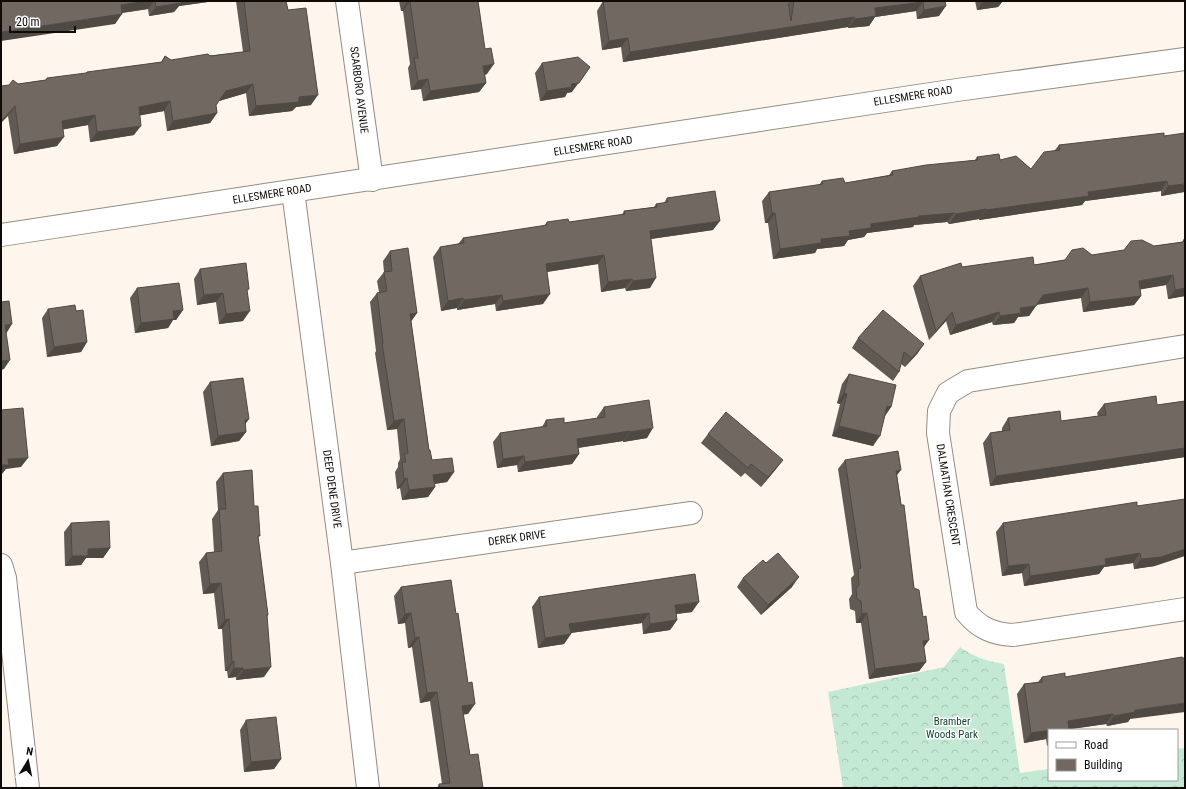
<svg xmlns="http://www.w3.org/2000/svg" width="1186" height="789" viewBox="0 0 1186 789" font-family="'Roboto Condensed',sans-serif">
<defs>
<pattern id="forest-crowns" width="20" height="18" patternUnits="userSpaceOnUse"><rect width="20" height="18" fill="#c3e9d4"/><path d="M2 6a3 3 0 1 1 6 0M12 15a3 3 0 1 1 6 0" fill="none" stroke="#a6c6b4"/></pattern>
</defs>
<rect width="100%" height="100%" fill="#fef6ec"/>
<!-- forest -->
<path fill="url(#forest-crowns)" d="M960,647c14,10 27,14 44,17l16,109 29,-4v11h128v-31l8,-1v40h-342l-15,-96 116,-25z"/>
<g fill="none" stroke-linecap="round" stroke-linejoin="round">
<!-- minor casing -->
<g stroke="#948c84" stroke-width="24">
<g id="minor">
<polyline points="347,1 372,180"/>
<polyline points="293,191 342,563 368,788"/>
<path d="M1185,346l-217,35 -20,12 -9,18 -1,22 28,179c13,16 27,22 47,23l172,-26"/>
<polyline points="342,563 691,513"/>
<polyline points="1,565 5,578 28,788"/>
</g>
</g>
<!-- major casing -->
<g stroke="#948c84" stroke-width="24">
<polyline id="major" points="1,235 957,90 1185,59"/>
</g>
<!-- minor -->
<use href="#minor" stroke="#fff" stroke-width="22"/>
<!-- major -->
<use href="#major" stroke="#fff" stroke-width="22"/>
</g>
<!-- wall -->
<g fill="#615953">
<polygon points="1,1 215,1 179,6 174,12 149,16 148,9 122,13 115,24"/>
<polygon points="236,1 286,1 288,10 311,105 296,107 292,111 249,116 246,93 219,101 216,105 217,113 210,123 167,131 164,111 140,115 134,135 90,142 88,125 63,129 57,146 14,154 8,116 18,84 161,62 165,56 171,60 243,52"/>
<polygon points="399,1 478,1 487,74 485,75 486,83 479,92 423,101 421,89 411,90 408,68 410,64 403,11 401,11"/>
<polygon points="603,1 789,5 789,1 945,1 939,16 917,19 916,11 875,17 869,26 848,28 848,27 623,62 621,47 602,50 597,11"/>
<polygon points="975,1 1003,1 998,7 977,10"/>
<polygon points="542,63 572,92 567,93 565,97 540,101 535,73"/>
<polygon points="1164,136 1184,192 1161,196 1161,191 1085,201 1082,205 979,220 979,219 949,224 947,222 914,225 913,227 867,233 864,237 848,240 844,246 817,249 815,253 773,259 768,223 765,223 762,201 769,192 819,185 822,181 845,183 889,175 892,171 975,160 977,157 1000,160 1031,169 1055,150 1059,145"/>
<polygon points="667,198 713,230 651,239 650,288 626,291 625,288 601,292 598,264 547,272 543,304 496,311 495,304 457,310 457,308 441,311 433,257 440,247 458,244 463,238 544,226 547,222 569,222 622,215 624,211 654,207 656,204 664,203"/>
<polygon points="1185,237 1185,296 1168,299 1166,285 1140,289 1141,296 1134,305 1083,312 1081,298 1037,304 1029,316 1018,317 1014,323 993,325 992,322 950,335 946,321 929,340 913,286 920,276 962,267 1034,265 1092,255 1182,242"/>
<polygon points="390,251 417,313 411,321 429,450 432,460 454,472 447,482 434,484 435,487 428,497 402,500 400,488 397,489 395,472 398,467 398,463 400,459 397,429 387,430 375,353 376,351 370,302 377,293 379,292 377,281 384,272 383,261"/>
<polygon points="200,269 247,292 243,321 219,324 216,302 197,305 194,279"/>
<polygon points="137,288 183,310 176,320 173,320 168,328 135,333 130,298"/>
<polygon points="48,309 76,311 87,342 81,352 47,357 42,318"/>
<polygon points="858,338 924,344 917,354 905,367 901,364 899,372 893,381 852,348"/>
<polygon points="849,374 891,407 885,416 873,446 832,436 840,404 837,403 842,384"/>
<polygon points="210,382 245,424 246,432 239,441 211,446 203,392"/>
<polygon points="1185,401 1185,457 990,486 983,443 990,433 1002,431 1002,428 1008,418 1061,421 1098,416 1097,413 1104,404 1157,405"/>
<polygon points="604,407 647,438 623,442 623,441 578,448 579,454 572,464 518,472 517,465 497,468 493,442 500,433 542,427 546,420 564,423 597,418 597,417"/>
<polygon points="708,434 783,460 776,469 761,487 745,473 741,477 701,443"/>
<polygon points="845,460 897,475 914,588 926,662 919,671 869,679 861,623 856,623 855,611 850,609 849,599 852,594 851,578 854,575 838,469"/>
<polygon points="223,473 254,506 268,615 267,617 264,677 236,680 236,677 228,678 227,671 225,671 222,629 218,629 214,593 203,594 199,562 206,553 214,552 212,519 218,510 216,482"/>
<polygon points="1137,506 1155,566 1134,569 1133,563 1104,567 1099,574 1024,586 1022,573 1002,576 996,532 1003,523"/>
<polygon points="71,523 110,548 103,558 86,558 81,565 65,566 64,532"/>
<polygon points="743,578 792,587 761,615 737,587"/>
<polygon points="401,587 468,714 463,714 470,755 483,788 437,788 439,784 442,784 430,701 420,703 412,647 408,648 405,623 398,624 394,596"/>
<polygon points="539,597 692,612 676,614 677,620 670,630 643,634 642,623 571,633 564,644 538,648 532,607"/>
<polygon points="1042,677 1065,677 1130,719 1128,722 1107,726 1106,724 1069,729 1069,730 1049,730 1049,745 1047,746 1046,739 1024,743 1017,694 1024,684 1038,682"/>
<polygon points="246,720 281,759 274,769 244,772 240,730"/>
</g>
<!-- shaded-wall -->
<g fill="#4f4944">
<polygon points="146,1 154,1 148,9 114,14 121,5"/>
<polygon points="177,1 215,1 179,6 174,12 149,16 156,7"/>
<polygon points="410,1 403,11 401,11 407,2"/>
<polygon points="983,1 1003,1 998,7 977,10"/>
<polygon points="923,2 916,11 875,17 869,26 848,28 855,19 875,8"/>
<polygon points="946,6 939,16 917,19 924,10"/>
<polygon points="122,14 115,24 1,41 1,32"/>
<polygon points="854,17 848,27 623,62 630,52"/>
<polygon points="628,38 621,47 602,50 609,41"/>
<polygon points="494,64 487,74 477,76 483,66"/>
<polygon points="590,67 572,92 567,93 565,97 540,101 547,91 571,84"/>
<polygon points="428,79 421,89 411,90 418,81"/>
<polygon points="486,83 479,92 423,101 430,91"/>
<polygon points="253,84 246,93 219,101 209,114 226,91"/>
<polygon points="318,95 311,105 296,107 292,111 249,116 256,106 299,97"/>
<polygon points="170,101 164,111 132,117 139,107"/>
<polygon points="15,106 8,116 1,123 1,121"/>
<polygon points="217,113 210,123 167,131 173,121"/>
<polygon points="95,115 88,125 55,131 62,121"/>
<polygon points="141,126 134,135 90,142 97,132"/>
<polygon points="64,137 57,146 14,154 20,144"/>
<polygon points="1167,181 1161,191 1085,201 1082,205 979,220 986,210 1088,192"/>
<polygon points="1185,184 1185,191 1184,192 1161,196 1168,186"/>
<polygon points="986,209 979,219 949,224 956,214"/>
<polygon points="772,213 775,213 768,223 765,223"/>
<polygon points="954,213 947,222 914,225 913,227 867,233 864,237 848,240 844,246 817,249 815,253 773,259 780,249 849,231 871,224 919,216"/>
<polygon points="720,221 713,230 643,240 650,231"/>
<polygon points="604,255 598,264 539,273 546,264"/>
<polygon points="1173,275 1166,285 1132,291 1139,281"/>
<polygon points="656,278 650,288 626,291 633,281"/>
<polygon points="632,279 625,288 601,292 608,282"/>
<polygon points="1088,288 1081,298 1036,305 1043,295"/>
<polygon points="1185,288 1185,296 1168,299 1175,290"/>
<polygon points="223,293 216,302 197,305 204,295"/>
<polygon points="550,294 543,304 496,311 503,301"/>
<polygon points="502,295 495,304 457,310 464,300"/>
<polygon points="1141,296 1134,305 1083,312 1090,302"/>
<polygon points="463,298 457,308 441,311 448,301"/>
<polygon points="1036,306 1029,316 1018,317 1014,323 993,325 1000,316 1020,308"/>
<polygon points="183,310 176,320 173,320 168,328 135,333 141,323 173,311"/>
<polygon points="250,311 243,321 219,324 226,314"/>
<polygon points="952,312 946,321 929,340 936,331"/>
<polygon points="999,312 992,322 950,335 956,325"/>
<polygon points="417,313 410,323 410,314"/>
<polygon points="12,324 6,334 5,325"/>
<polygon points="87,342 81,352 47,357 54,347"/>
<polygon points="924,344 917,354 905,367 912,358"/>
<polygon points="10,360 4,369 1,370 1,361"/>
<polygon points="844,393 847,394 840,404 837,403"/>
<polygon points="887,406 891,407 884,417"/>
<polygon points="249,419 242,429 245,420"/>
<polygon points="404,419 397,429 387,430 394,421"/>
<polygon points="839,426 880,436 873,446 832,436"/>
<polygon points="653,428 647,438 623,442 630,432"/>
<polygon points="630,431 623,441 570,449 577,439"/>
<polygon points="246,432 239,441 211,446 218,436"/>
<polygon points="1185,448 1185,457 990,486 996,476"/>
<polygon points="579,454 572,464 518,472 525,462"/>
<polygon points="524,456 517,465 497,468 503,459"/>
<polygon points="28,458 21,467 6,469 2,474 1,474 1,465 8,459"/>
<polygon points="783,460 776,469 761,487 768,477"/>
<polygon points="901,470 894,479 896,471"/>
<polygon points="454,472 447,482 427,485 433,475"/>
<polygon points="407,478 400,488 397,489 404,479"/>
<polygon points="435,487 428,497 402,500 409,490"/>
<polygon points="110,548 103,558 86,558 81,565 65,566 72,556 88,549"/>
<polygon points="1185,549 1185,556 1155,566 1134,569 1141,559"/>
<polygon points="1140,553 1133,563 1104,567 1099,574 1024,586 1030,576 1105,559"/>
<polygon points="1029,564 1022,573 1002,576 1008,566"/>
<polygon points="799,577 792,587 761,615 768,605"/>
<polygon points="221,583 214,593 203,594 210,584"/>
<polygon points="699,602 692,612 668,615 675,605"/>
<polygon points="411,613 405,623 398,624 405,614"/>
<polygon points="649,613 642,623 563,634 569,624"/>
<polygon points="867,613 861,623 856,623 862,614"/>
<polygon points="229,619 222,629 218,629 225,620"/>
<polygon points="677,620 670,630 643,634 650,624"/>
<polygon points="571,634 564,644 538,648 545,638"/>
<polygon points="419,637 412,647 408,648 415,638"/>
<polygon points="929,640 922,650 923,641"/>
<polygon points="234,661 227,671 225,671 232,662"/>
<polygon points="926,662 919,671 869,679 875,669"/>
<polygon points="271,667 264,677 236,680 243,670"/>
<polygon points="234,668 243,668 236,677 228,678"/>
<polygon points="437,692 430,701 420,703 427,693"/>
<polygon points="1185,703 1185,712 1130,719 1128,722 1107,726 1114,716 1135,710"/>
<polygon points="475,704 468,714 455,716 462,706"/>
<polygon points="1113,714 1106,724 1065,730 1068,721"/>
<polygon points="1049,730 1049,735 1046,739 1024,743 1031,733"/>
<polygon points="281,759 274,769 244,772 251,762"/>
</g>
<!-- building -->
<g fill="#716861" stroke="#4f4944">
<polygon points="1,1 146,1 121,5 122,14 1,32"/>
<polygon points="155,1 181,1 181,3 156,7"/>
<polygon points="244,1 286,1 288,10 306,8 318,95 299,97 299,102 256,106 253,84 226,91 216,105 217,113 173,121 170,101 139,107 141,126 97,132 95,115 62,121 64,137 20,144 15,106 1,121 1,86 9,85 13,80 18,84 46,80 47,78 86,73 87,72 162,62 165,56 171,60 208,54 210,56 250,51"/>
<polygon points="407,1 478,1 485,49 491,48 494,64 483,66 486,83 430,91 428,79 418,81 414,58 418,58 410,1"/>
<polygon points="603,1 788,1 791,21 794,1 945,1 946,6 924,10 923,2 875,8 876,16 855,19 854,17 630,52 628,38 609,41"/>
<polygon points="578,57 590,67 579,83 571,84 572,87 547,91 542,63"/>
<polygon points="1164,133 1164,136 1185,133 1185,184 1168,186 1167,181 1088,192 1089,196 986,210 986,209 956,214 954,213 919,216 919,217 871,224 871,228 849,231 850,236 821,239 821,243 780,249 775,213 772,213 769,192 823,184 822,181 843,178 845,183 893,175 892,171 926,165 978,160 977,157 999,154 1000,160 1016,156 1031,169 1044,152 1060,150 1059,145"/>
<polygon points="715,191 720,221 650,231 656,278 633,281 632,279 608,282 604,255 546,264 550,294 503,301 502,295 464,300 463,298 448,301 440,247 464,243 463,238 547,225 547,222 568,219 569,222 625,214 624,211 657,207 656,204 668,202 667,198"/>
<polygon points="1185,238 1185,288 1175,290 1173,275 1139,281 1141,296 1090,302 1088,288 1043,295 1036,306 1020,308 1021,313 1000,316 999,312 956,325 952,312 936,331 920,276 961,263 962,267 1033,257 1034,265 1065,260 1072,250 1083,248 1092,255 1124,250 1131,241 1142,240 1154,246 1183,242"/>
<polygon points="408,248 417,313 410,314 429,450 430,450 432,460 452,458 454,472 433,475 435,487 409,490 407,478 404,479 402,462 406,462 404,454 408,453 404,419 394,421 382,343 383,343 377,293 387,291 384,272 392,271 390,251"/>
<polygon points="246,263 249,289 247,290 250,311 226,314 223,293 204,295 200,269"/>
<polygon points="179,283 183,310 173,311 174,319 141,323 137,288"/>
<polygon points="9,301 12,324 5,325 10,360 1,361 1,302"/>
<polygon points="75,305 76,311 83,310 87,342 54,347 48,309"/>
<polygon points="883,310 924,344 912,358 904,352 899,372 858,338"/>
<polygon points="849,374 896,385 891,407 887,406 880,436 839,426 847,394 844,393"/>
<polygon points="243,378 249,419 245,420 246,432 218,436 210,382"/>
<polygon points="1156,396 1157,405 1185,401 1185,448 996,476 990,433 1010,430 1008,418 1060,411 1061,421 1106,415 1104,404"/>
<polygon points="649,400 653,428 630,432 630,431 577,439 579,454 525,462 524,456 503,459 500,433 547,426 546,420 564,418 564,423 605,417 604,407"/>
<polygon points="23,408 28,458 8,459 9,465 1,465 1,410"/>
<polygon points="726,412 783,460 768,477 751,464 748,468 708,434"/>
<polygon points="898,451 901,470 896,471 901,505 904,505 914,588 919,590 923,617 926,616 929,640 923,641 926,662 875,669 867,613 862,614 861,601 857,599 856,589 859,585 858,569 861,568 845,460"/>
<polygon points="252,470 254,506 258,506 260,536 258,536 268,615 267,615 271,667 243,670 243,668 234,668 234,661 232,662 229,619 225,620 221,583 210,584 206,553 222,551 219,509 226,509 223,473"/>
<polygon points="1185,499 1185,549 1161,557 1141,559 1140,553 1105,559 1106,565 1030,576 1029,564 1008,566 1003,523 1137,502 1137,506"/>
<polygon points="109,521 110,548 88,549 88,556 72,556 71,523"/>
<polygon points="778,553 799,577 768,605 743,578 763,560 766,563"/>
<polygon points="695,574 699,602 675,605 677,620 650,624 649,613 569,624 571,634 545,638 539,597"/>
<polygon points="451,580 456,614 458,613 468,683 472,682 475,704 462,706 470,755 478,754 483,788 440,788 439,784 450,783 437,692 427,693 419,637 415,638 411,613 405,614 401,587"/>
<polygon points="1182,657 1185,659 1185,703 1135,710 1135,712 1114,716 1113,714 1068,721 1069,730 1053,730 1031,733 1024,684 1042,682 1042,677 1065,673 1065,677"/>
<polygon points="276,717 281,759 251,762 246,720"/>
</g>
<g text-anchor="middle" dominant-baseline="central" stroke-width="3" stroke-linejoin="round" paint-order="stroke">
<!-- street labels -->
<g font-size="11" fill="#0e0b08" stroke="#fff">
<text transform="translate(359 90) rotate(83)">SCARBORO AVENUE</text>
<text transform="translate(913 96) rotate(-9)">ELLESMERE ROAD</text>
<text transform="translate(593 146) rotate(-9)">ELLESMERE ROAD</text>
<text transform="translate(272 194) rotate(-9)">ELLESMERE ROAD</text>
<text transform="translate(332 489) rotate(82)">DEEP DENE DRIVE</text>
<text transform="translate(948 495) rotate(81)">DALMATIAN CRESCENT</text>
<text transform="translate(517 538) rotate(-8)">DEREK DRIVE</text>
</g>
<!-- park labels -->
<g font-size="11" fill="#134731" stroke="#fff">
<text x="952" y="721">Bramber<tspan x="952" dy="13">Woods Park</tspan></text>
</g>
</g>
<!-- border -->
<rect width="1186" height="789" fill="none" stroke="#0e0b08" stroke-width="4"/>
<!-- legend -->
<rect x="1048" y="729" width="130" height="52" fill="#ffffff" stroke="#9f9d9c"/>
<rect x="1056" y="742" width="20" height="6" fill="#ffffff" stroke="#9f9d9c"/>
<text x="1084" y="749" font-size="12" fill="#0e0b08">Road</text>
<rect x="1056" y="759" width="20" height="12" fill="#716861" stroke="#9f9d9c"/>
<text x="1084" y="769" font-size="12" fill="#0e0b08">Building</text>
<!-- north arrow -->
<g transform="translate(28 761) rotate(10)" stroke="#ffffff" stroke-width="3" paint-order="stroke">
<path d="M0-3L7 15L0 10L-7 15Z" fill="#0e0b08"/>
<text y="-6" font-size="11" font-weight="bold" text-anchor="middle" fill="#0e0b08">N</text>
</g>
<!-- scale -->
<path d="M10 26v6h65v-6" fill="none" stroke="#0e0b08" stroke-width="2"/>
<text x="16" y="26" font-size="12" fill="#0e0b08" stroke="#ffffff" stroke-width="3" paint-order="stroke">20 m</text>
</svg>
